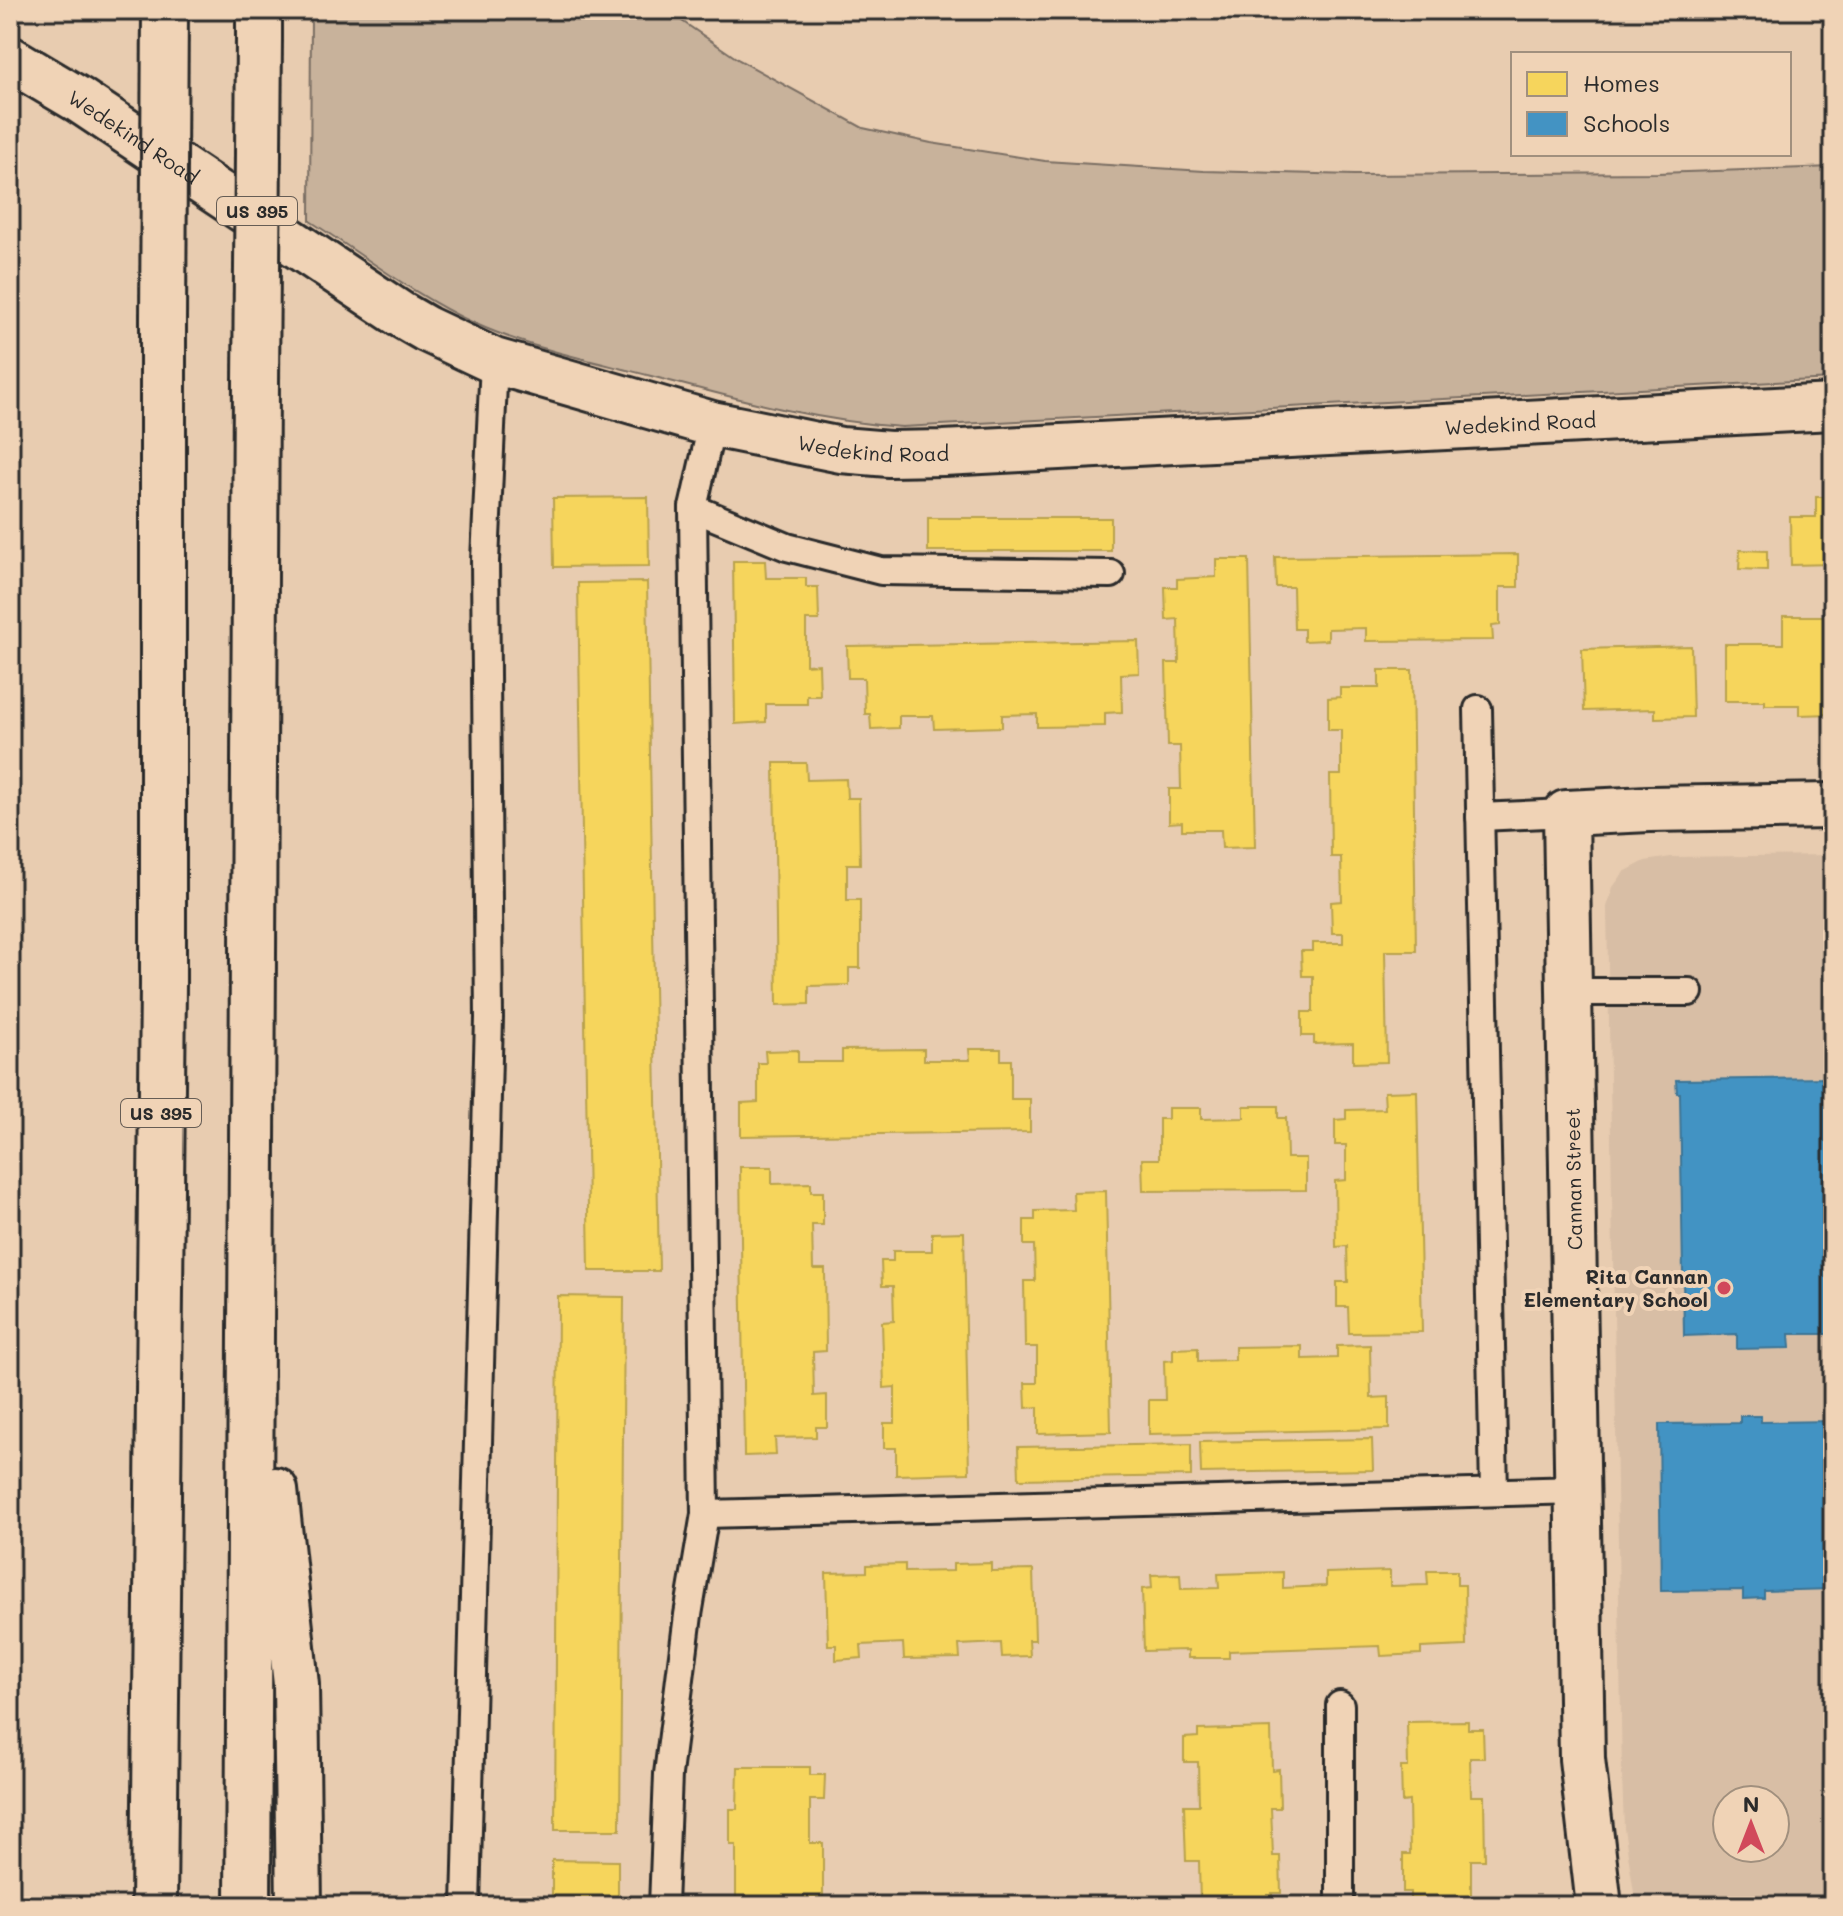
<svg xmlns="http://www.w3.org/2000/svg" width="1843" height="1916" viewBox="0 0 1843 1916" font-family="Mali,sans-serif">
<rect width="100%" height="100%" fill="#e8ccb0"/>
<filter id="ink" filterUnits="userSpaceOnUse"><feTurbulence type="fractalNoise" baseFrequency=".0125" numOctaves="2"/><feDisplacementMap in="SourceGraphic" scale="16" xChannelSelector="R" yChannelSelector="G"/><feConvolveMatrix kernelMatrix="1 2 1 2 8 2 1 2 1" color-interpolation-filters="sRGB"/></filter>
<g filter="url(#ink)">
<!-- built -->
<path fill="#d8bea5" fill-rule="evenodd" d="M1833,855v1051h-197l-12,-78 -2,-53 -15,-868 6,-20 11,-15 21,-11 26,-4zM1727,1800h48v48h-48z"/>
<!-- green -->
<path fill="#c8b29b" stroke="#7a6e63" stroke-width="2" d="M311,10h359l9,9 60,41 124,68 68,15 114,18 159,10 150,4 303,-2 176,-6v212l-931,48c-87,-6 -167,-29 -251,-51 -58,-15 -119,-27 -175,-52 -59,-27 -112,-68 -166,-103z"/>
<!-- homes -->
<g fill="#f6d55c" stroke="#b9a24d" stroke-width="2">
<polygon points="1157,10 1226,10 1226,12 1157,14"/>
<polygon points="648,497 649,566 554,567 553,498"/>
<polygon points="1816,497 1833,497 1833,564 1791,565 1790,517 1816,517"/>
<rect x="928" y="518" width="183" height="33"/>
<polygon points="1740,550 1767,551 1767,570 1739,569"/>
<polygon points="1518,554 1518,587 1500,587 1500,625 1492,626 1493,640 1366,641 1366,628 1328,629 1328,640 1304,641 1304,629 1294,629 1293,587 1276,587 1275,557"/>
<polygon points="1216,559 1249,559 1255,847 1222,848 1221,830 1182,830 1182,822 1169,823 1169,789 1181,789 1180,746 1168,746 1166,663 1179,663 1178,619 1166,620 1165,587 1177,587 1177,579 1216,577"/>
<polygon points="733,561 765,561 766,578 806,578 806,587 818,587 819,620 806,620 806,665 819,664 820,696 807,696 807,704 766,704 766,722 735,724"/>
<polygon points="647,582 659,1271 589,1271 578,583"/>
<polygon points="1783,616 1831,616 1833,714 1799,715 1799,705 1765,705 1765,701 1725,701 1725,644 1783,644"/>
<polygon points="1138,641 1139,673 1121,674 1122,712 1105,713 1105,726 1037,727 1037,714 1002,715 1002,727 934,729 933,716 899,716 899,728 871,729 870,714 865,714 864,678 848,678 847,646"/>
<polygon points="1691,646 1693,717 1655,718 1655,709 1584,711 1582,649"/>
<polygon points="1379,670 1412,670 1416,951 1385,951 1387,1062 1353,1063 1353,1043 1314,1044 1314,1036 1302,1036 1302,1012 1313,1012 1313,976 1302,976 1301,951 1313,951 1313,943 1343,943 1343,933 1332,933 1331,902 1342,901 1341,857 1331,857 1330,775 1341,775 1341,730 1328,730 1328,698 1340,697 1340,688 1379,688"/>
<polygon points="774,763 806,763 807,780 846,779 847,798 859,798 860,864 847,864 847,900 860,900 860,968 849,968 849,985 809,986 809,1004 777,1005"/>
<polygon points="924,1049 924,1060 970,1060 969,1049 1001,1049 1001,1060 1011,1060 1011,1099 1030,1099 1030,1132 741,1136 741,1103 758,1102 758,1063 766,1063 765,1051 798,1050 798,1062 842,1062 842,1050"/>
<polygon points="1417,1091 1422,1332 1349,1333 1348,1307 1337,1307 1337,1282 1348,1282 1347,1246 1336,1247 1335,1181 1346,1180 1346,1145 1335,1145 1335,1120 1346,1119 1346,1110 1385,1109 1384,1092"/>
<polygon points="1244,1106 1278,1106 1278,1118 1286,1118 1287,1158 1306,1158 1306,1190 1143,1191 1142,1159 1159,1159 1159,1119 1168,1119 1168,1108 1201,1108 1201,1119 1244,1118"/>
<polygon points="740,1167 772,1167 772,1184 811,1183 811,1192 823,1192 823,1225 812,1225 813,1269 825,1269 826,1351 813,1352 814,1396 827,1395 827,1427 816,1427 816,1437 775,1438 776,1455 744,1456"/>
<polygon points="1106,1191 1111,1432 1038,1434 1038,1407 1026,1408 1025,1383 1037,1383 1037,1347 1025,1347 1024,1281 1035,1281 1034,1245 1024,1245 1024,1220 1035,1220 1035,1211 1074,1210 1073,1192"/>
<polygon points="964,1232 969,1473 896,1475 896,1448 884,1448 884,1423 895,1423 895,1387 884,1388 882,1322 894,1321 893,1286 882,1286 881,1261 893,1261 893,1251 932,1251 932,1233"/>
<polygon points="558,1296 624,1297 620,1830 555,1830"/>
<polygon points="1370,1345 1371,1398 1389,1397 1389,1429 1149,1434 1149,1400 1165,1400 1164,1361 1173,1360 1173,1349 1198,1348 1198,1361 1235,1360 1235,1347 1302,1346 1302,1359 1337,1358 1337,1346"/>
<polygon points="1372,1439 1373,1470 1201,1473 1200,1442"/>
<polygon points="1191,1444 1191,1476 1019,1479 1018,1447"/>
<polygon points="991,1563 991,1571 1033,1570 1035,1640 1029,1640 1030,1656 1002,1657 1001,1643 959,1645 960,1658 904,1659 903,1643 861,1645 862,1658 836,1660 836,1645 828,1645 826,1573 867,1572 867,1565 905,1564 905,1572 953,1571 953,1564"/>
<polygon points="1390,1571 1390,1586 1428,1585 1427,1571 1457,1571 1457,1585 1465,1585 1466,1646 1421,1648 1421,1654 1381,1656 1380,1646 1229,1651 1229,1658 1188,1658 1188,1650 1144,1651 1142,1589 1152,1588 1151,1575 1180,1574 1181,1589 1219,1588 1218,1574 1283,1572 1283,1588 1326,1586 1326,1573"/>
<polygon points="1468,1721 1468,1729 1483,1729 1484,1758 1470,1758 1471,1796 1484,1796 1485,1860 1471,1860 1471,1899 1486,1898 1486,1906 1410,1906 1410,1892 1403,1892 1403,1854 1410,1854 1409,1801 1402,1802 1401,1767 1408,1767 1407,1722"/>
<polygon points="1271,1728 1272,1770 1279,1769 1280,1808 1271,1808 1273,1856 1280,1856 1281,1893 1272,1893 1272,1906 1188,1906 1200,1904 1199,1861 1186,1861 1184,1805 1199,1805 1198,1762 1184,1762 1184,1738 1198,1737 1198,1730"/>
<polygon points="738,1767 810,1767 810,1775 825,1775 824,1800 810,1800 810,1843 823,1843 823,1898 808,1898 808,1906 736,1906 736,1845 730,1845 730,1809 737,1809"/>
<polygon points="552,1860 618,1861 618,1906 552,1906"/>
<polygon points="1078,1896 1082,1906 1053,1906"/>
</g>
<!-- schools -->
<g fill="#4393c3" stroke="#3c7495" stroke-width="2">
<polygon points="1833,1078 1833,1334 1789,1334 1790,1348 1737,1349 1737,1334 1684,1336 1680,1093 1677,1093 1676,1080"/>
<polygon points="1740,1416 1761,1416 1761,1422 1833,1421 1833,1589 1764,1591 1764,1598 1743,1599 1743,1590 1661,1591 1659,1424 1740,1423"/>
</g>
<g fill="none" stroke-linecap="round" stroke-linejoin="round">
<!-- lane casing -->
<g stroke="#2b2b2b" stroke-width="32">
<g id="lane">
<polyline points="693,508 787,547 881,571 1111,574"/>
<polyline points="1478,709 1494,1492"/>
<polyline points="1480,817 1566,813"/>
<polyline points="1569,992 1689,992"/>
<polyline points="705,1514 1579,1490"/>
<polyline points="1340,1705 1340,1906"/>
<polyline points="466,1906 489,1018 485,561 494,361"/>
<polyline points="663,1906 668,1774 688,1615 705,1514 693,508 712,424"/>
</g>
</g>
<!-- street casing -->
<g stroke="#2b2b2b" stroke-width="50">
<polyline id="street" points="1599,1906 1582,1759 1566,813 1649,809 1833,806"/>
</g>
<!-- secondary casing -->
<g stroke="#2b2b2b" stroke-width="50">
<g id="secondary">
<path id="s1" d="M10,59l69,41 321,214 26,15 68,32 218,63 129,26 48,4 54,-1 890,-46"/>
</g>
</g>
<!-- highway casing -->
<g stroke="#2b2b2b" stroke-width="50">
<g id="highway">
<polyline points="259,39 259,10"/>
<polyline points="275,1490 296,1684 299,1906"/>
<polyline points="154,1906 163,985 163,319"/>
<polyline points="248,1906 256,382"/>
</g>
</g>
<!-- lane -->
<use href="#lane" stroke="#f0d3b6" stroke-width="26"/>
<!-- street -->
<use href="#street" stroke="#f0d3b6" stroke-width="44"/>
<!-- secondary -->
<use href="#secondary" stroke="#f0d3b6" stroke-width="44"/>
<!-- highway -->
<use href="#highway" stroke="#f0d3b6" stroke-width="44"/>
<!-- highway-bridge casing -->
<g stroke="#2b2b2b" stroke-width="50" stroke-linecap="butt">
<g id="highway-bridge">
<polyline points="163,319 165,10"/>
<polyline points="256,382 259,39"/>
</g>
</g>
<!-- highway-bridge -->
<use href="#highway-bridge" stroke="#f0d3b6" stroke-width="44"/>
</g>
</g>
<!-- markers -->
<circle fill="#d1495b" stroke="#f0d3b6" stroke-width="3" cx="1724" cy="1288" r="8"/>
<g text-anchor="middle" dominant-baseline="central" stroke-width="8" stroke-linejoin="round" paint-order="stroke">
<!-- shield labels -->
<g fill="#f0d3b6" stroke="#665d55" stroke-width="2">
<rect x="217" y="197" width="80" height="28" rx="6"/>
<rect x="121" y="1099" width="80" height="28" rx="6"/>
</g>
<g font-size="18" font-weight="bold" fill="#2b2b2b">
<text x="257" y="211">US 395</text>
<text x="161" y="1113">US 395</text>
</g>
<!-- street labels -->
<g font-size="20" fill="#2b2b2b" stroke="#f0d3b6">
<text stroke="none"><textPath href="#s1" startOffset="146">Wedekind Road</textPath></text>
<text stroke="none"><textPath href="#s1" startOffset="1610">Wedekind Road</textPath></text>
<text stroke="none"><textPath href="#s1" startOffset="962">Wedekind Road</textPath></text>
<text transform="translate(1573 1179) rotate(-91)">Cannan Street</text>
</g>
<!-- poi labels -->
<g font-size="20" font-weight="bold" fill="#2b2b2b" stroke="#f0d3b6" text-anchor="end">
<text x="1708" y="1276">Rita Cannan<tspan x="1708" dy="23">Elementary School</tspan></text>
</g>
</g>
<!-- margin -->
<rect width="1843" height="1916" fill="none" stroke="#f0d3b6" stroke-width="40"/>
<rect x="20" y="20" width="1803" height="1876" fill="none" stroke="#2b2b2b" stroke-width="3" filter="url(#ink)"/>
<!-- legend -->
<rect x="1511" y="52" width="280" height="104" fill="#f0d3b6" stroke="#a1907e" stroke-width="2"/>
<rect x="1527" y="72" width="40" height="24" fill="#f6d55c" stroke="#a1907e" stroke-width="2"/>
<text x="1583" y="92" font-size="24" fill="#2b2b2b">Homes</text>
<rect x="1527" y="112" width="40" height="24" fill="#4393c3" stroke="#a1907e" stroke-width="2"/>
<text x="1583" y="132" font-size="24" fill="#2b2b2b">Schools</text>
<!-- north arrow -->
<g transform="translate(1751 1824)"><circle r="38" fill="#f0d3b6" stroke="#a1907e" stroke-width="2"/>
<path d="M0-6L14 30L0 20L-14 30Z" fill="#d1495b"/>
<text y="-12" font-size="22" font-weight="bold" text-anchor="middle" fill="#2b2b2b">N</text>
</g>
</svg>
